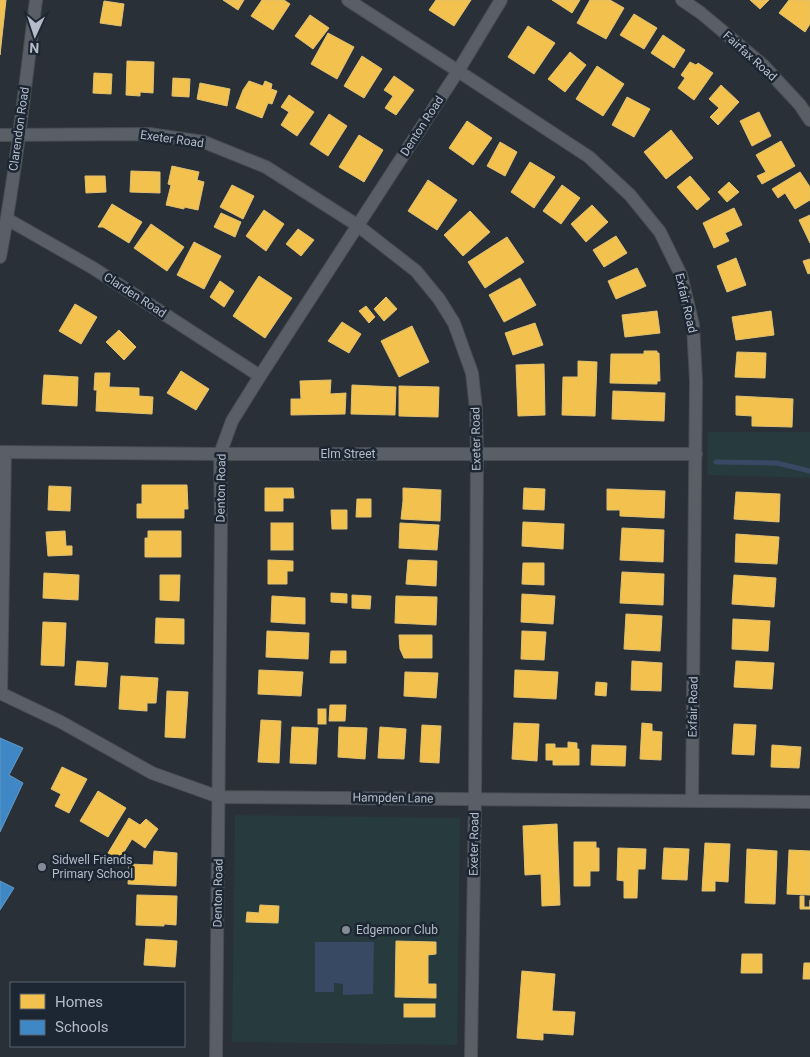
<svg xmlns="http://www.w3.org/2000/svg" width="810" height="1057" viewBox="0 0 810 1057" font-family="Roboto,sans-serif">
<rect width="100%" height="100%" fill="#2a3038"/>
<!-- green -->
<g fill="#273a3e">
<polygon points="708,432 810,432 810,478 707,475"/>
<polygon points="235,815 460,818 457,1045 232,1042"/>
</g>
<!-- water -->
<polygon fill="#384963" points="315,942 374,942 373,994 343,995 343,984 334,983 334,992 315,992"/>
<!-- homes -->
<g fill="#f2c14e" stroke="#dfc073">
<polygon points="0,0 6,0 0,55"/>
<polygon points="223,0 244,0 238,10"/>
<polygon points="262,0 284,0 290,4 273,30 251,16"/>
<polygon points="436,0 471,0 454,26 429,10"/>
<polygon points="552,0 580,0 572,13"/>
<polygon points="590,0 610,0 624,8 606,39 577,23"/>
<polygon points="750,0 769,0 760,9"/>
<polygon points="789,0 810,0 810,24 805,32 779,13"/>
<polygon points="104,1 124,4 121,26 100,23"/>
<polygon points="634,14 657,28 644,49 620,35"/>
<polygon points="310,15 329,28 313,49 295,36"/>
<polygon points="528,26 555,43 534,74 508,57"/>
<polygon points="328,33 354,47 337,79 311,64"/>
<polygon points="663,35 685,50 674,68 651,53"/>
<polygon points="570,52 586,65 565,92 548,79"/>
<polygon points="362,56 382,69 364,98 344,86"/>
<polygon points="127,61 154,62 153,93 140,92 140,96 126,95"/>
<polygon points="690,62 696,65 698,63 713,73 694,100 678,88 685,78 681,75"/>
<polygon points="597,66 624,84 603,116 576,99"/>
<polygon points="94,73 112,74 111,94 93,93"/>
<polygon points="394,76 414,90 396,115 385,108 393,96 384,90"/>
<polygon points="173,78 190,79 189,97 172,96"/>
<polygon points="249,81 263,86 265,81 272,84 271,89 277,91 272,104 268,103 262,118 236,108 243,90"/>
<polygon points="200,83 230,89 227,106 197,99"/>
<polygon points="721,85 739,102 718,125 710,117 719,108 709,99"/>
<polygon points="289,95 314,112 297,136 281,125 289,112 281,107"/>
<polygon points="627,97 650,109 634,137 612,125"/>
<polygon points="759,112 771,136 752,146 740,121"/>
<polygon points="329,114 347,126 328,156 310,144"/>
<polygon points="467,121 492,138 473,165 449,148"/>
<polygon points="671,130 693,158 666,179 644,152"/>
<polygon points="359,135 383,150 364,182 339,167"/>
<polygon points="781,141 795,166 762,184 757,176 766,172 756,155"/>
<polygon points="500,142 517,152 505,176 487,166"/>
<polygon points="530,162 555,177 534,208 511,192"/>
<polygon points="172,166 199,172 197,180 204,182 198,210 184,207 184,209 166,205 171,185 168,184"/>
<polygon points="131,171 160,172 160,193 130,192"/>
<polygon points="800,172 810,187 810,200 795,209 785,193 778,198 772,189"/>
<polygon points="85,176 105,176 106,192 86,193"/>
<polygon points="690,176 710,199 697,210 677,187"/>
<polygon points="428,180 457,200 437,230 408,211"/>
<polygon points="729,182 739,192 727,202 718,192"/>
<polygon points="232,185 254,196 243,219 220,207"/>
<polygon points="562,185 580,198 561,224 543,211"/>
<polygon points="112,204 142,222 129,243 103,227 98,227"/>
<polygon points="592,205 608,222 586,242 571,224"/>
<polygon points="734,208 742,225 725,233 729,241 714,248 703,223"/>
<polygon points="264,210 284,224 266,251 246,236"/>
<polygon points="470,211 490,232 463,256 444,235"/>
<polygon points="221,213 241,222 235,237 214,227"/>
<polygon points="810,215 810,243 799,220"/>
<polygon points="151,224 184,247 167,271 134,248"/>
<polygon points="298,229 314,240 301,256 286,244"/>
<polygon points="616,236 627,253 604,267 593,250"/>
<polygon points="507,237 524,262 485,288 468,262"/>
<polygon points="194,242 221,256 204,289 177,275"/>
<polygon points="736,258 746,285 727,292 717,266"/>
<polygon points="810,259 810,273 808,274 803,261"/>
<polygon points="637,268 646,286 616,299 608,281"/>
<polygon points="259,276 292,298 265,338 233,316"/>
<polygon points="520,278 536,305 504,322 489,295"/>
<polygon points="220,281 234,291 224,307 210,297"/>
<polygon points="386,297 397,309 384,321 374,309"/>
<polygon points="75,304 97,317 81,344 59,331"/>
<polygon points="366,306 375,317 369,323 359,311"/>
<polygon points="657,311 660,333 625,337 622,315"/>
<polygon points="771,311 774,335 736,340 732,317"/>
<polygon points="342,322 361,334 349,353 328,341"/>
<polygon points="535,323 543,345 513,355 505,333"/>
<polygon points="412,326 429,362 399,377 381,341"/>
<polygon points="119,330 136,347 124,360 106,342"/>
<polygon points="644,351 657,351 657,353 659,353 660,381 657,381 657,384 610,383 611,354 644,354"/>
<polygon points="737,352 766,353 765,378 735,377"/>
<polygon points="578,361 597,362 595,416 562,415 563,377 578,377"/>
<polygon points="544,364 545,415 518,416 516,365"/>
<polygon points="181,371 209,389 196,410 167,393"/>
<polygon points="95,373 110,373 109,387 139,388 139,396 153,397 152,414 96,411 97,390 94,390"/>
<polygon points="44,375 78,377 77,406 42,404"/>
<polygon points="331,380 330,394 346,393 345,414 291,415 291,399 301,399 300,381"/>
<polygon points="352,385 396,387 395,415 351,414"/>
<polygon points="399,386 439,387 438,417 399,416"/>
<polygon points="613,391 665,393 664,421 612,419"/>
<polygon points="736,396 793,399 792,427 752,426 752,416 736,415"/>
<polygon points="142,485 187,485 188,509 184,509 184,518 137,518 137,504 142,504"/>
<polygon points="49,486 71,487 70,511 48,510"/>
<polygon points="265,488 293,488 294,498 283,498 283,511 265,511"/>
<polygon points="403,488 441,490 440,521 401,519 403,501"/>
<polygon points="524,488 545,489 544,510 523,509"/>
<polygon points="607,489 665,491 664,518 620,516 620,510 607,510"/>
<polygon points="736,492 780,494 779,522 734,519"/>
<polygon points="357,499 371,499 371,517 356,517"/>
<polygon points="331,510 347,510 347,529 332,529"/>
<polygon points="523,522 564,524 563,549 522,546"/>
<rect x="271" y="523" width="22" height="27"/>
<polygon points="400,523 439,525 437,550 399,548"/>
<polygon points="622,528 664,530 663,562 620,560"/>
<polygon points="65,531 66,546 72,546 72,555 48,556 46,532"/>
<polygon points="148,531 181,531 181,557 145,557 145,538 148,538"/>
<polygon points="736,534 779,537 777,564 735,562"/>
<polygon points="268,560 293,561 293,571 287,571 287,584 268,584"/>
<polygon points="408,560 437,561 436,586 406,584"/>
<polygon points="523,563 544,563 544,585 522,584"/>
<polygon points="622,572 664,574 663,605 620,603"/>
<polygon points="44,573 79,575 78,600 43,598"/>
<polygon points="160,575 180,575 179,601 160,600"/>
<polygon points="734,575 776,578 774,607 732,604"/>
<polygon points="331,593 347,594 347,603 331,602"/>
<polygon points="522,594 555,596 553,624 521,622"/>
<polygon points="352,595 371,596 370,609 352,608"/>
<polygon points="272,596 305,598 305,624 271,622"/>
<polygon points="396,596 437,597 436,625 395,623"/>
<polygon points="626,614 662,616 660,651 624,649"/>
<polygon points="156,618 184,619 184,644 155,643"/>
<polygon points="733,619 770,621 768,651 732,649"/>
<polygon points="43,622 66,623 64,666 41,665"/>
<polygon points="267,631 309,633 308,659 266,657"/>
<polygon points="522,631 546,632 544,660 521,659"/>
<polygon points="399,635 432,635 432,658 404,658 400,649"/>
<polygon points="331,651 346,651 346,663 330,663"/>
<polygon points="77,661 108,663 106,687 75,685"/>
<polygon points="632,661 662,663 661,691 631,690"/>
<polygon points="736,661 774,663 772,689 734,687"/>
<polygon points="259,670 303,672 301,696 258,694"/>
<polygon points="515,670 558,672 556,699 514,697"/>
<polygon points="405,672 438,673 436,698 404,696"/>
<polygon points="121,676 158,678 156,703 147,703 147,711 119,709"/>
<polygon points="596,682 607,683 606,696 595,695"/>
<polygon points="167,691 188,692 185,738 165,737"/>
<polygon points="330,705 346,705 345,721 329,721"/>
<rect x="318" y="709" width="8" height="15"/>
<polygon points="261,720 281,721 279,763 258,762"/>
<polygon points="514,723 539,724 537,761 512,759"/>
<polygon points="642,723 652,724 652,731 662,732 661,760 640,759"/>
<polygon points="734,724 756,725 754,755 732,754"/>
<polygon points="422,725 441,726 439,763 420,762"/>
<polygon points="292,727 318,728 316,764 290,763"/>
<polygon points="339,727 367,728 365,759 338,757"/>
<polygon points="380,727 406,729 404,759 378,758"/>
<polygon points="568,742 577,743 577,749 579,749 579,765 553,765 553,760 546,760 546,744 555,744 555,748 568,748"/>
<polygon points="592,745 626,746 625,766 591,765"/>
<polygon points="772,745 801,747 799,768 771,767"/>
<polygon points="62,767 87,779 69,813 55,806 61,794 51,789"/>
<polygon points="98,791 126,808 108,837 80,821"/>
<polygon points="129,818 140,825 146,819 158,829 145,848 132,839 119,860 108,853"/>
<polygon points="557,824 560,905 542,906 541,874 525,875 523,826"/>
<polygon points="574,842 596,842 596,848 599,848 599,871 590,871 590,886 574,886"/>
<polygon points="705,843 730,844 728,882 715,881 715,891 702,891"/>
<polygon points="618,848 646,849 645,869 638,869 637,898 624,898 624,881 617,880"/>
<polygon points="664,848 689,849 687,880 662,879"/>
<polygon points="747,849 777,851 775,904 745,903"/>
<polygon points="789,850 810,851 810,895 787,894"/>
<polygon points="154,851 177,853 176,886 128,884 129,864 153,865"/>
<polygon points="137,895 177,896 176,925 164,924 164,926 136,925"/>
<polygon points="800,896 804,896 804,907 810,907 810,900 810,909 800,909"/>
<polygon points="260,905 279,906 278,923 246,922 247,912 259,913"/>
<polygon points="146,939 177,941 175,967 144,965"/>
<polygon points="396,941 436,942 436,954 428,955 428,984 436,984 436,998 395,997"/>
<polygon points="742,954 762,954 762,973 741,973"/>
<polygon points="804,963 810,963 810,979 803,979"/>
<polygon points="522,971 555,974 552,1011 575,1012 573,1035 543,1033 543,1040 517,1038"/>
<rect x="404" y="1004" width="31" height="13"/>
</g>
<!-- schools -->
<g fill="#3f88c5" stroke="#6298c6">
<polygon points="0,738 23,748 9,775 23,783 0,832"/>
<polygon points="0,881 14,888 0,910"/>
</g>
<g fill="none" stroke-linecap="round" stroke-linejoin="round">
<!-- stream -->
<polyline stroke="#384963" stroke-width="5" points="716,462 777,463 810,471"/>
<!-- street casing -->
<g stroke="#484c53" stroke-width="14">
<g id="street">
<polyline points="348,0 458,71 589,157 630,195 660,232 681,275 693,325 696,381 692,800"/>
<polyline points="682,0 701,13 763,65 800,105 810,120"/>
<polyline points="0,135 149,134 204,142 266,167 357,225 416,271 439,299 454,323 472,373 476,409 477,454 475,799 471,1057"/>
<polyline points="7,219 93,268 260,376"/>
<path d="M0,257c16,-85 25,-171 36,-257"/>
<polyline points="0,452 220,454 696,454"/>
<polyline points="0,693 61,722 152,773 219,797 810,802"/>
<polyline points="1,693 5,452"/>
<polyline points="216,1057 221,525 220,454 232,421 260,376 458,71 501,0"/>
</g>
</g>
<!-- street -->
<use href="#street" stroke="#5a5e66" stroke-width="12"/>
</g>
<!-- markers -->
<g fill="#848b96" stroke="#1d2633" stroke-width="2">
<circle cx="42" cy="867" r="5"/>
<circle cx="346" cy="930" r="5"/>
</g>
<g text-anchor="middle" dominant-baseline="central" stroke-width="5" stroke-linejoin="round" paint-order="stroke">
<!-- street labels -->
<g font-size="12" fill="#b4bcc9" stroke="#1d2633">
<text transform="translate(750 56) rotate(42)">Fairfax Road</text>
<text transform="translate(422 126) rotate(-57)">Denton Road</text>
<text transform="translate(19 129) rotate(-82)">Clarendon Road</text>
<text transform="translate(172 139) rotate(8)">Exeter Road</text>
<text transform="translate(135 295) rotate(33)">Clarden Road</text>
<text transform="translate(686 303) rotate(77)">Exfair Road</text>
<text transform="translate(476 439) rotate(-91)">Exeter Road</text>
<text x="348" y="454">Elm Street</text>
<text transform="translate(221 488) rotate(-89)">Denton Road</text>
<text transform="translate(693 707) rotate(-89)">Exfair Road</text>
<text transform="translate(393 798) rotate(1)">Hampden Lane</text>
<text transform="translate(474 844) rotate(-89)">Exeter Road</text>
<text transform="translate(218 893) rotate(-89)">Denton Road</text>
</g>
<!-- poi labels -->
<g font-size="12" fill="#b4bcc9" stroke="#1d2633" text-anchor="start">
<text x="52" y="860">Sidwell Friends<tspan x="52" dy="14">Primary School</tspan></text>
<text x="356" y="930">Edgemoor Club</text>
</g>
</g>
<!-- legend -->
<rect x="10" y="982" width="175" height="65" fill="#1d2633" stroke="#59626f"/>
<rect x="20" y="994" width="25" height="15" fill="#f2c14e" stroke="#59626f"/>
<text x="55" y="1007" font-size="15" fill="#b4bcc9">Homes</text>
<rect x="20" y="1020" width="25" height="15" fill="#3f88c5" stroke="#59626f"/>
<text x="55" y="1032" font-size="15" fill="#b4bcc9">Schools</text>
<!-- north arrow -->
<g transform="translate(35 35) rotate(183)" stroke="#1d2633" stroke-width="4" paint-order="stroke">
<path d="M0-4L9 19L0 12L-9 19Z" fill="#b4bcc9"/>
<text y="-8" font-size="14" font-weight="bold" text-anchor="middle" fill="#b4bcc9">N</text>
</g>
</svg>
